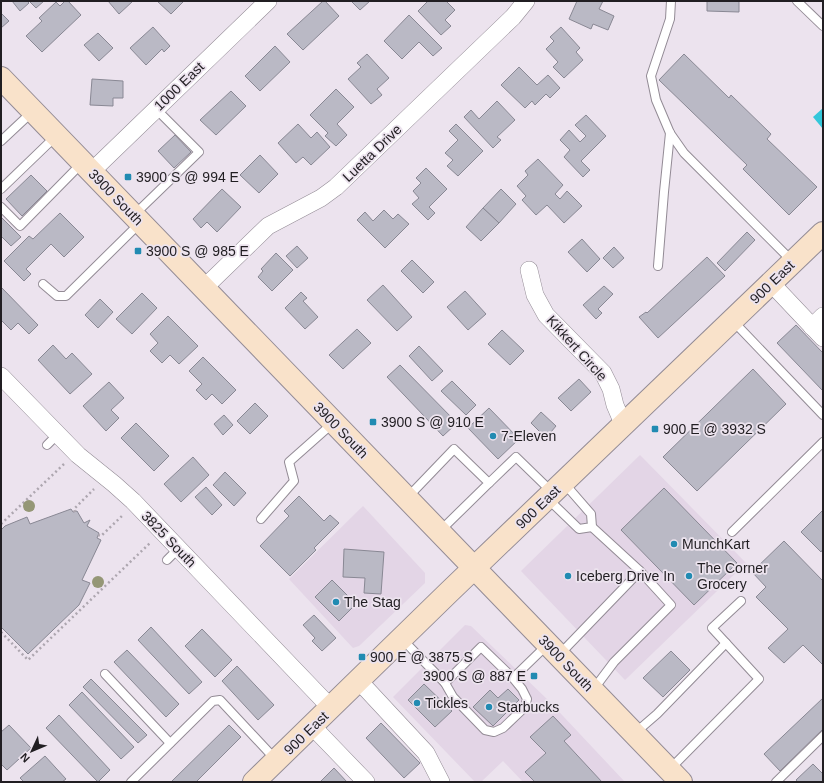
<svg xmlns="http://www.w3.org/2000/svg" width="824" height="783" viewBox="0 0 824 783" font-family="Helvetica,sans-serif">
<rect width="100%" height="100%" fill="#ece3ee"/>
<!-- built -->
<g fill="#e3d5e6">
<polygon points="640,455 746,563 625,680 521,571"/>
<polygon points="363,506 425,573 425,583 359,646 353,648 289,579"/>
<polygon points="465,625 471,626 548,700 625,782 523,782 503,761 481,782 475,782 393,697"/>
</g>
<!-- water -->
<polygon fill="#33c7da" points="823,108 823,129 813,117"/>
<!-- building -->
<g fill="#bab9c5" stroke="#898894">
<polygon points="12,1 27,1 29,3 20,11"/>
<polygon points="29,1 44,1 36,8"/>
<polygon points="65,1 68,1 81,15 42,52 26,36 42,21 39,18 56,2 60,6"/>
<polygon points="108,1 133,1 119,14"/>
<polygon points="157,1 184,1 171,14"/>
<polygon points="323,1 325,1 339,16 303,50 287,34"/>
<polygon points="351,1 370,1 360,10"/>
<polygon points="428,1 446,1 455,10 445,20 451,26 441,35 418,11"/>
<polygon points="577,1 603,1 599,9 614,16 608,30 593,24 591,29 569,19"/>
<polygon points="707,1 739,1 739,12 707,11"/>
<polygon points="1,13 9,21 1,28"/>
<polygon points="409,15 442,48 433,56 419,42 402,59 384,41"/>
<polygon points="153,27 170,46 164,52 162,49 146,65 130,48"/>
<polygon points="561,27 580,48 576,52 583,60 564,78 553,67 558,62 546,49 554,41 550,37"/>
<polygon points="98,33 113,48 99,61 84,45"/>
<polygon points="275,46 290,62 260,91 245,76"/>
<polygon points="367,54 389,78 377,89 382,95 371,104 348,79 361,67 357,63"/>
<polygon points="684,54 729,98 731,95 771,134 767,139 817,187 789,215 743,169 747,165 659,80"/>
<polygon points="519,67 537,85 548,75 560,88 550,98 546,94 535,105 532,101 525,108 501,85"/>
<polygon points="92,79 123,81 123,98 113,98 113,106 90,105"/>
<polygon points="336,89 354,107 337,124 347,135 336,146 325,136 328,133 310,115"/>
<polygon points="231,91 246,106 216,135 200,120"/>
<polygon points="497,101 515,120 497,137 501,140 493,148 464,117 471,110 479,119"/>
<polygon points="586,115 606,136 581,161 590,170 583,177 564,157 570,150 560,140 569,130 580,142 586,136 575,125"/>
<polygon points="298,124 311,138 317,132 330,147 311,165 303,157 296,163 278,143"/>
<polygon points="456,124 483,151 458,176 447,166 453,160 445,153 458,140 449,131"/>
<polygon points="175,135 191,152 174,168 158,151"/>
<polygon points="260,155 278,174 259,193 240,175"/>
<polygon points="538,159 563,185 555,194 560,199 567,191 582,206 564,223 547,205 536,215 522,200 526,196 517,186 528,175 525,171"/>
<polygon points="426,168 447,189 429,207 435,213 428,220 412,204 419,198 413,191 421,183 416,178"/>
<polygon points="31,175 47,191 22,216 6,199"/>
<polygon points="222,189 241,207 217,232 207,222 201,228 193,219"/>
<polygon points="501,189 516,204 499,223 483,208"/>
<polygon points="483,208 499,223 481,241 466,227"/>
<polygon points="384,210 393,219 398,214 409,224 385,248 357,220 365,212 373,221"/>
<polygon points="60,213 84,237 64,257 51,244 26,269 31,274 24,281 4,261 29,236 33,239"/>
<polygon points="1,217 21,237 11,246 1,236"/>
<polygon points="747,232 755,240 725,271 717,263"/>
<polygon points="582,239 600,259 587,272 568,252"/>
<polygon points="297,246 308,258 297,268 286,256"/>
<polygon points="614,247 624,258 613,268 603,258"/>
<polygon points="276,253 293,270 272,291 258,277 263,271 261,269"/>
<polygon points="707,257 725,276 658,338 639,317 646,312 647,313"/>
<polygon points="412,260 434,282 423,293 401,271"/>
<polygon points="383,285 412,317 397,331 367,300"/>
<polygon points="604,286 613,294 598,309 602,313 596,319 583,305"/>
<polygon points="1,287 38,325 29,334 18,323 11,330 1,320"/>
<polygon points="465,291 486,314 468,330 447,307"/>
<polygon points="301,292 307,298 303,301 318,317 305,329 285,308"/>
<polygon points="142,293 157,308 132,334 116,319"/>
<polygon points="100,299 113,312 98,328 85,315"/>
<polygon points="168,316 198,346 179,364 170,355 162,363 150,351 158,343 150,334"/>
<polygon points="796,325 823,353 823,391 777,343"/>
<polygon points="357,329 371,343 343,369 329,355"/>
<polygon points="502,330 524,351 510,365 488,344"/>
<polygon points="53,345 66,359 72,353 92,374 70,394 38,360"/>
<polygon points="419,346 443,371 432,381 409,356"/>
<polygon points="203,357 236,390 222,404 212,394 206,400 196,390 202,384 189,371"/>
<polygon points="400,365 457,423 443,436 387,377"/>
<polygon points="753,369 786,404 697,491 663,457"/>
<polygon points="579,379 591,392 571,411 558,398"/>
<polygon points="452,381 476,405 466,415 441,391"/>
<polygon points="109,382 124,398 111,410 119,418 106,431 83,406"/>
<polygon points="255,403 268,416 250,434 237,421"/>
<polygon points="489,408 519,439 498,459 468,428"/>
<polygon points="541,412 556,426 546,438 531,423"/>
<polygon points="224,415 233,425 223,435 214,424"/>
<polygon points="136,423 169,456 154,471 121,438"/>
<polygon points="193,457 209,475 181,502 164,484"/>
<polygon points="225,472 246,493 234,506 213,485"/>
<polygon points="206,487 222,505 212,515 195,497"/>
<polygon points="664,488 737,563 694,605 621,530"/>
<polygon points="299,496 324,521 330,515 339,523 314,548 316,550 290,576 260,546 289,516 284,511"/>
<polygon points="71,509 73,512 77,511 84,523 90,520 87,526 99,533 97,538 101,540 82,580 90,583 79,605 28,654 1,627 1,530 5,526 27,517 30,524"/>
<polygon points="823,510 823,549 821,552 801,532"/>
<polygon points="784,541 823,581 823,665 803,645 784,663 768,648 788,629 756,597 766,587 752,572"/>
<polygon points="344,549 384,552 381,594 364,593 365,578 343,577"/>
<polygon points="332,580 356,604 339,621 315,597"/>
<polygon points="314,615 336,638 322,651 312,641 315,638 303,625"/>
<polygon points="151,627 202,682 189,694 138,640"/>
<polygon points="202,629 232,660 215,677 185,646"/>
<polygon points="127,650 179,704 166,717 114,662"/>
<polygon points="671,651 690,670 663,697 643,678"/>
<polygon points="237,666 274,705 258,720 222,681"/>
<polygon points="91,679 147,735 138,743 83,687"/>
<polygon points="424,684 452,711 435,727 408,700"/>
<polygon points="508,689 519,700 493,726 473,707 490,690 498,698"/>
<polygon points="82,692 134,747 121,759 69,705"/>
<polygon points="823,698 823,729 780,771 764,754"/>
<polygon points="59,715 110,770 98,782 46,728"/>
<polygon points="553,716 571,735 564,741 602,782 535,782 525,772 546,753 530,737"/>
<polygon points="381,723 420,763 404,778 366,738"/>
<polygon points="9,725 31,748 7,770 1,764 1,732"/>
<polygon points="229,725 241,737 196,782 171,782"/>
<polygon points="45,756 66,779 62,782 24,782 20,778"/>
<polygon points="813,764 823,774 823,782 798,782 796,780"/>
<polygon points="334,768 347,782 320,782"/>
</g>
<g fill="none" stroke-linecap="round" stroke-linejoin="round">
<!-- lane casing -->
<g stroke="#938b95" stroke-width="10">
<g id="lane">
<polyline points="671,1 670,19 651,76 656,100 670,133 684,153 792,261"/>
<polyline points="797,1 823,26"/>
<polyline points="1,141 32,112"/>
<polyline points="1,189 56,136"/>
<polyline points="1,207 20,226 82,163"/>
<polyline points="134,215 199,152 156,109"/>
<polyline points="658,266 664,192 670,133"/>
<polyline points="43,284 57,296 66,296 140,223"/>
<polyline points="733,321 823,415"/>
<polyline points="47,445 58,434"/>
<polyline points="489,483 516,457 552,492"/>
<polyline points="407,498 454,449 489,483 440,531"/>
<polyline points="548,499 579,529 592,527 591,514 564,483"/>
<polyline points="261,519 294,481 289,462 333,423"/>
<polyline points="732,532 823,442"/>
<polyline points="167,560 178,549"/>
<polyline points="402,639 445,683 481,647 513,678 547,645"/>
<polyline points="559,655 640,571 592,527"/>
<polyline points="105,674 170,743"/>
<polyline points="445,683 453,697 485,730 494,732 503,728 525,707 527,699 522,689 513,678"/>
<polyline points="593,690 614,662 671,605 640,571"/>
<polyline points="635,733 657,714 726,643"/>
<polyline points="670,769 759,679 712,628 741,601"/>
<polyline points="131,782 213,701 220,700 276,760"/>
<polyline points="776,782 823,736"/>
</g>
</g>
<!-- street casing -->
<g stroke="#938b95" stroke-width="18">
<g id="street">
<polyline points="91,172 268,1"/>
<polyline points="529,270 535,295 546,315 603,373 611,389 615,405 624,426"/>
<polyline points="771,283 823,338"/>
<polyline points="204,288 268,226 321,198 336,187 513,17 526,1"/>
<polyline points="812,327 823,316"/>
<polyline points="1,376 78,455 114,484 133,501 331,708"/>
<polyline points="359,681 426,753 441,782"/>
<polyline points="312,726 366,782"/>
</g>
</g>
<!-- secondary casing -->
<g stroke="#938b95" stroke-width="24">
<g id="secondary">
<polyline points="1,78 681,782"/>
<polyline points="254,782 448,593 823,233"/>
</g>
</g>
<!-- path -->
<g stroke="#ada6af" stroke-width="2.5" stroke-dasharray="2 3" stroke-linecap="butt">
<polyline points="75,512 74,509 94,489"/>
<polyline points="1,524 64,464"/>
<polyline points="98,535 101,536 123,515"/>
<polyline points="1,632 28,660 150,543"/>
</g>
<!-- lane -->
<use href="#lane" stroke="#fff" stroke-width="8"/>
<!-- street -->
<use href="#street" stroke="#fff" stroke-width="17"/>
<!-- secondary -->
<use href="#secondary" stroke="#f9e2ca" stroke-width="22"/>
</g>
<!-- trees -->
<g fill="#959776">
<circle cx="29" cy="506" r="6"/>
<circle cx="98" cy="582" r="6"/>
</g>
<!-- markers -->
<g fill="#218bb2" stroke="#ece3ee" stroke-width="1.5">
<rect x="124" y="173" width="8" height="8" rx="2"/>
<rect x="134" y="247" width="8" height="8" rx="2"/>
<rect x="369" y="418" width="8" height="8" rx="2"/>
<rect x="651" y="425" width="8" height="8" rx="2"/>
<circle cx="493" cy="436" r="4"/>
<circle cx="674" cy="544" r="4"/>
<circle cx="568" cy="576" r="4"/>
<circle cx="689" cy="576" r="4"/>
<circle cx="336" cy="602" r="4"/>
<rect x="358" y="653" width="8" height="8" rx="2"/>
<rect x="530" y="672" width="8" height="8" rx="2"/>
<circle cx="417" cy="703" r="4"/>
<circle cx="489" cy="707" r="4"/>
</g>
<g text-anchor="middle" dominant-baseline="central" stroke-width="3.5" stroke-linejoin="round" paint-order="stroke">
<!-- street labels -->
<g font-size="14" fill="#211e22" stroke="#ece3ee">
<text transform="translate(179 86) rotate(-44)">1000 East</text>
<text transform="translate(372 153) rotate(-44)">Luetta Drive</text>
<text transform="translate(116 197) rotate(46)">3900 South</text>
<text transform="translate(772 282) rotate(-44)">900 East</text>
<text transform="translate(577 348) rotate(48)">Kikkert Circle</text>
<text transform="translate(341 430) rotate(46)">3900 South</text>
<text transform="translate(538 507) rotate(-44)">900 East</text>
<text transform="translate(169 539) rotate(46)">3825 South</text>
<text transform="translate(566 663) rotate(46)">3900 South</text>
<text transform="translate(306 733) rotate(-44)">900 East</text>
</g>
<!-- poi labels -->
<g font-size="14" fill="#211e22" stroke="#ece3ee" text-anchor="start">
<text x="136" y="177">3900 S @ 994 E</text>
<text x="146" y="251">3900 S @ 985 E</text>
<text x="381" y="422">3900 S @ 910 E</text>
<text x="663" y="429">900 E @ 3932 S</text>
<text x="501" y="436">7-Eleven</text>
<text x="682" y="544">MunchKart</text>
<text x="697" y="568">The Corner<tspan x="697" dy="16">Grocery</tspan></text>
<text x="576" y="576">Iceberg Drive In</text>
<text x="344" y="602">The Stag</text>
<text x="370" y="657">900 E @ 3875 S</text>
<text x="526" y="676" text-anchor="end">3900 S @ 887 E</text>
<text x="425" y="703">Tickles</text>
<text x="497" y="707">Starbucks</text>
</g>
</g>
<!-- border -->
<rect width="824" height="783" fill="none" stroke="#211e22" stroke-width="4"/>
<!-- north arrow -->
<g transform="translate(32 751) rotate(226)" stroke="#ece3ee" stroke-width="3" paint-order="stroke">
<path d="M0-3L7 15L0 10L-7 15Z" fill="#211e22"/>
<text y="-6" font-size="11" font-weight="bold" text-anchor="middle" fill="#211e22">N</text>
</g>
</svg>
